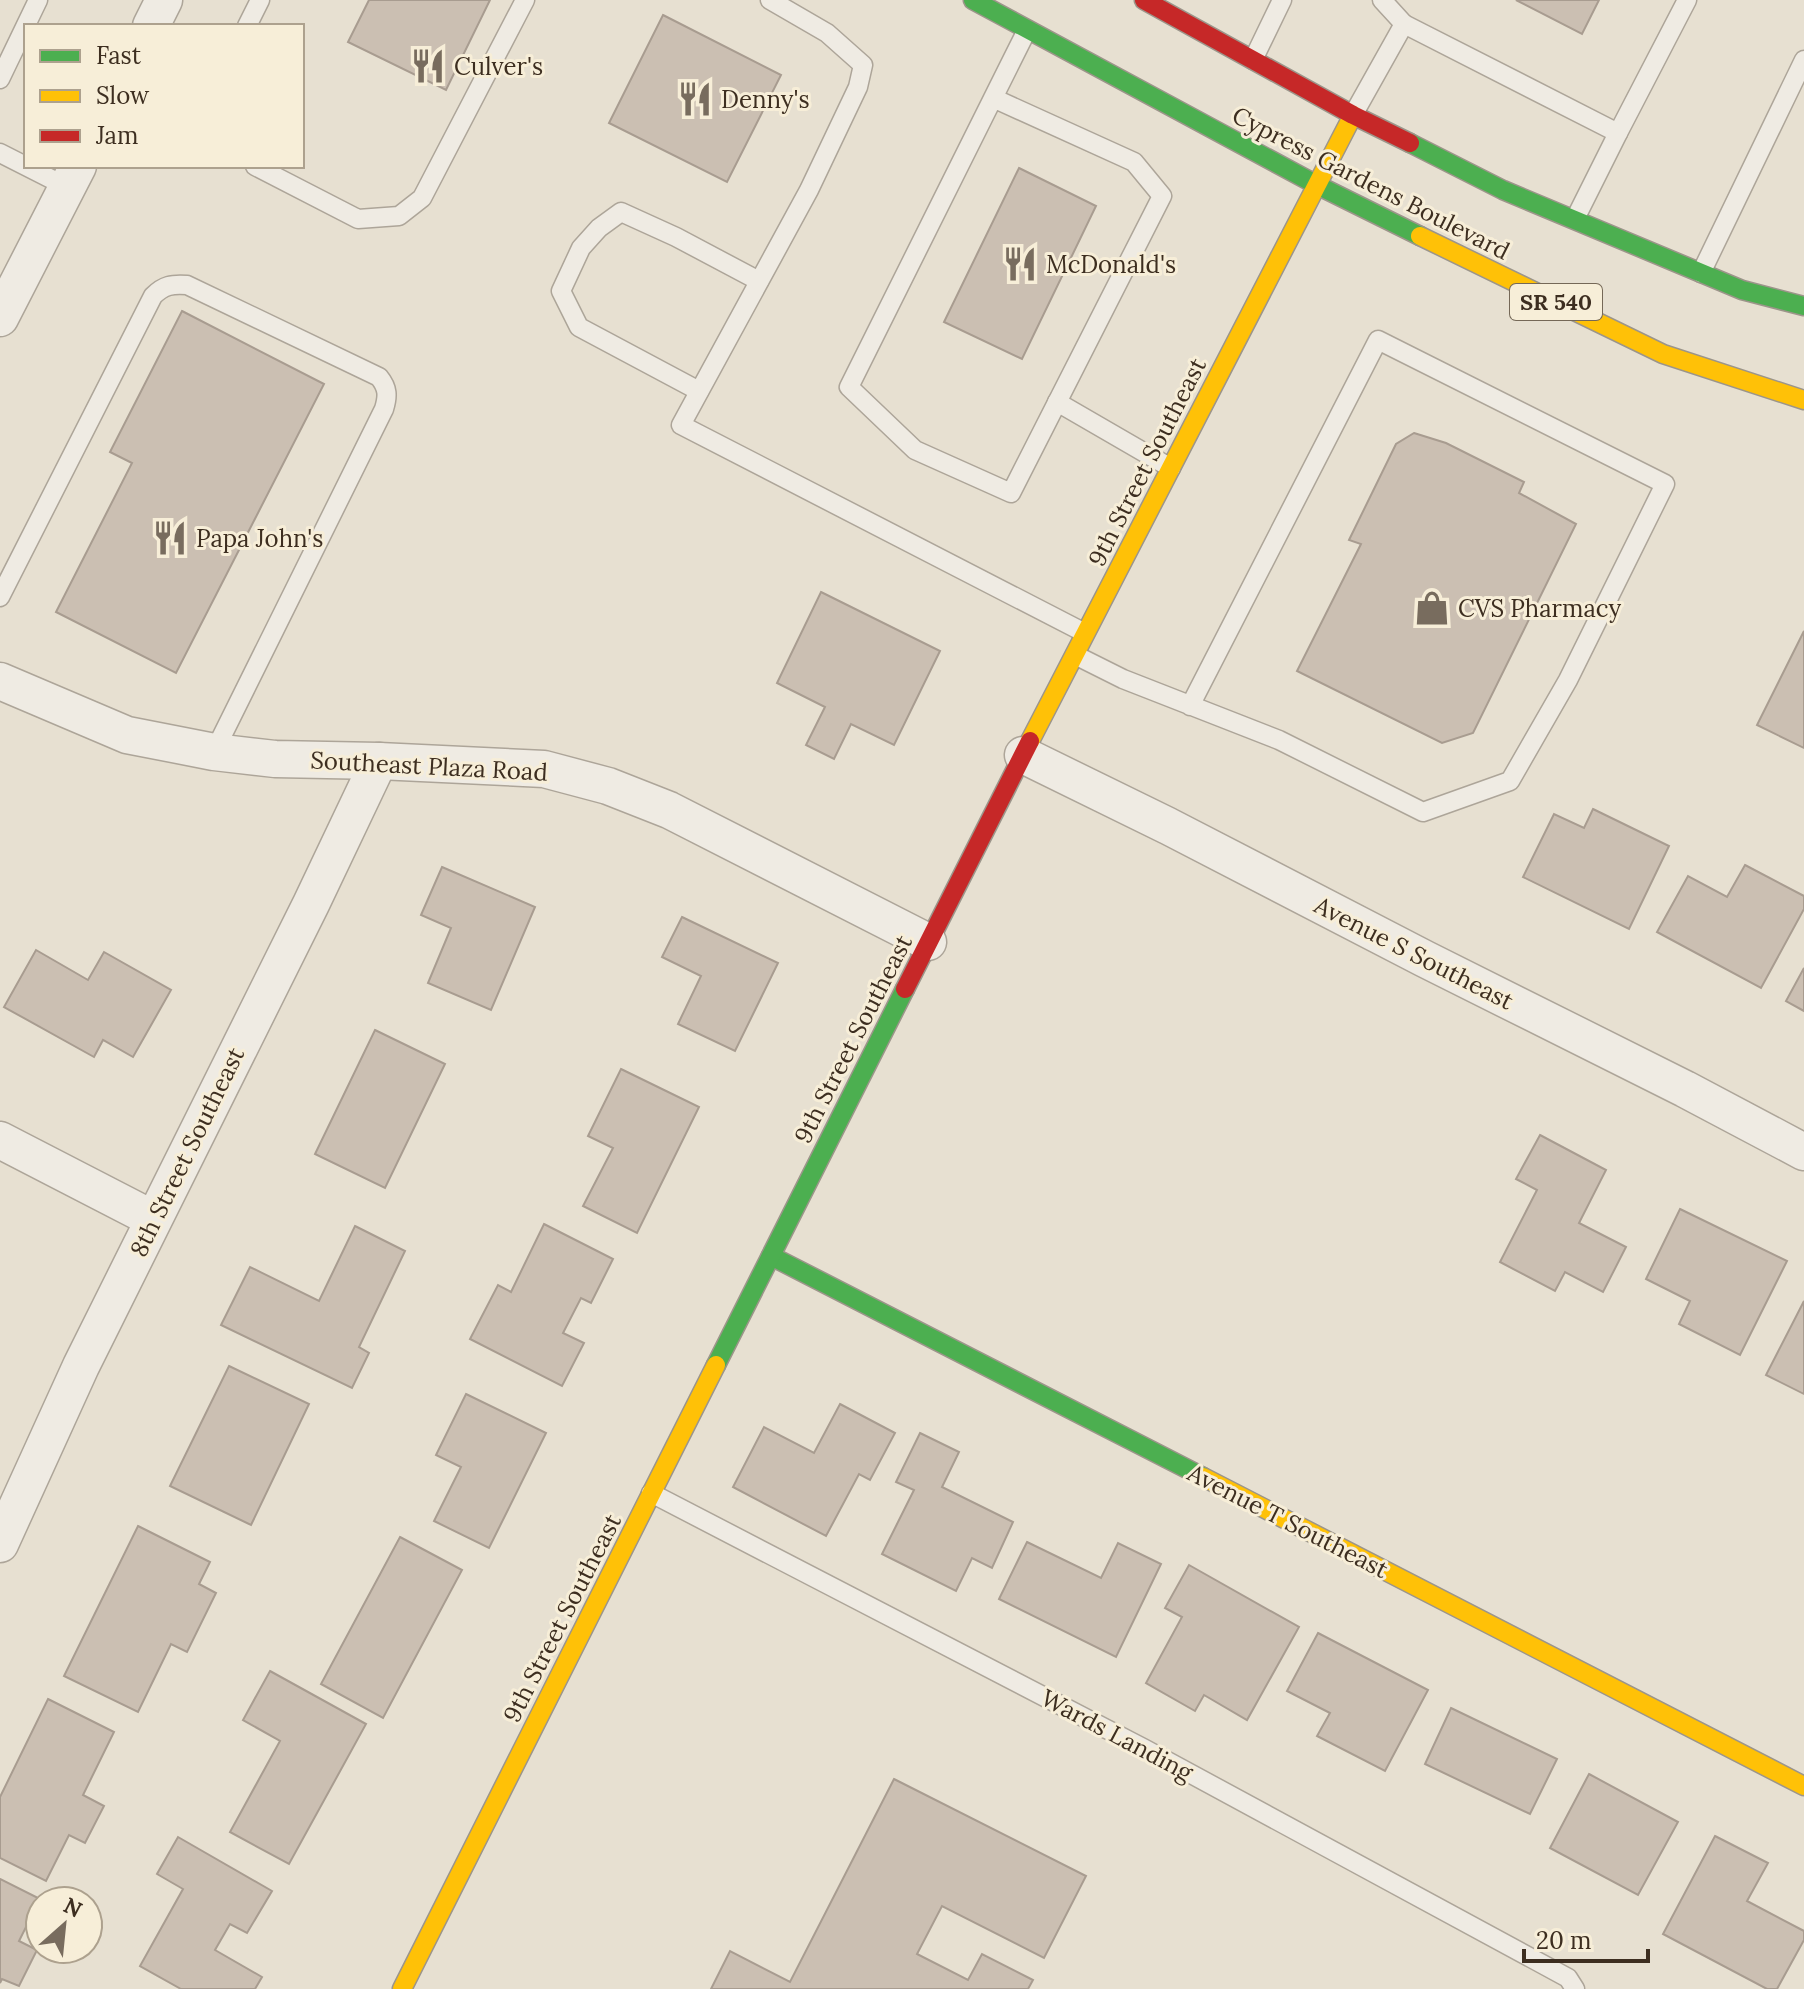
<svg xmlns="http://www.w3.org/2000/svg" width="1804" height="1989" viewBox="0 0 1804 1989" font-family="Lora,serif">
<rect width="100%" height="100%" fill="#e7e0d1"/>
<!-- building -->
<g fill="#cbbfb2" stroke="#a89c90" stroke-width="2">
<polygon points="369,0 490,0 446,90 348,42"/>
<polygon points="1516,0 1599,0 1582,34"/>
<polygon points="663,15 781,75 727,182 609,123"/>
<polygon points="1019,168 1096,206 1022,359 944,322"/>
<polygon points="182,311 324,384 176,673 56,612 132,463 110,452"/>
<polygon points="1414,433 1446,443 1524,482 1519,493 1576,524 1473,733 1442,743 1297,671 1361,544 1349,540 1396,444"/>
<polygon points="821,592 940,651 894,745 851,724 834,759 806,745 825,707 777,683"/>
<polygon points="1804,631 1804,748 1757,725"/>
<polygon points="1593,809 1669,846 1629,929 1523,877 1554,814 1584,828"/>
<polygon points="1745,865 1804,896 1804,909 1761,988 1657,932 1688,876 1727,897"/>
<polygon points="442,867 535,907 491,1010 428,983 451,928 421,915"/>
<polygon points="682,917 778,963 735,1051 678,1024 701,976 662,957"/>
<polygon points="36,950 88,980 104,952 171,990 133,1057 103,1040 94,1057 4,1007"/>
<polygon points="1804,968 1804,1011 1786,1001"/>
<polygon points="375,1030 445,1064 385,1188 315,1154"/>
<polygon points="621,1069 699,1107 637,1233 583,1206 613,1148 588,1136"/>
<polygon points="1540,1135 1606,1170 1579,1223 1626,1247 1603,1292 1565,1272 1555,1291 1500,1262 1537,1190 1516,1179"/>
<polygon points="1680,1209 1787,1261 1740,1355 1679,1324 1690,1301 1646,1279"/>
<polygon points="544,1224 613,1259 591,1303 581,1298 563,1333 584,1343 562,1386 470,1339 498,1285 511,1292"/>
<polygon points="355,1226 405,1251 359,1347 369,1353 352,1388 221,1325 250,1267 319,1301"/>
<polygon points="1804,1301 1804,1394 1766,1375"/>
<polygon points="229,1366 309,1404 251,1525 170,1486"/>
<polygon points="466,1394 546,1433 489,1548 434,1521 461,1467 436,1455"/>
<polygon points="840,1404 895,1433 870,1480 859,1474 826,1536 733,1487 764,1427 814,1453"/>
<polygon points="920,1433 959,1452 942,1487 1013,1522 992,1568 972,1558 956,1591 882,1554 914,1490 896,1482"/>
<polygon points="138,1526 210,1562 199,1584 216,1593 187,1652 171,1644 138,1712 64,1676"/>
<polygon points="400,1537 462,1570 383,1718 321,1684"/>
<polygon points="1027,1542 1101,1578 1118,1543 1161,1564 1116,1657 999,1599"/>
<polygon points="1189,1565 1299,1627 1247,1720 1204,1695 1195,1711 1146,1683 1182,1617 1165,1608"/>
<polygon points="1318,1633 1428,1690 1385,1771 1317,1736 1330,1713 1287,1691"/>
<polygon points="270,1671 366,1724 289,1864 230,1832 280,1741 243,1720"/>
<polygon points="48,1699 114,1732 83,1795 104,1806 85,1843 69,1835 46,1881 0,1858 0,1797"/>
<polygon points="1451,1708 1557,1759 1530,1814 1425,1764"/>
<polygon points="1589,1774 1678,1822 1638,1895 1550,1848"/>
<polygon points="894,1779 1086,1876 1044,1958 942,1906 917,1954 968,1980 982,1954 1033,1980 1028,1989 711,1989 730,1951 790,1982"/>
<polygon points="1715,1836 1768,1863 1747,1901 1804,1931 1804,1940 1777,1989 1767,1989 1663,1934"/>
<polygon points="178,1837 272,1891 247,1933 230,1924 215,1950 262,1977 255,1989 181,1989 140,1966 183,1889 157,1874"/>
<polygon points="0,1879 40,1899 19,1941 37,1950 19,1986 2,1979 0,1983"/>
</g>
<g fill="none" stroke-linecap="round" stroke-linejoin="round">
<!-- lane casing -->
<g stroke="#ada599" stroke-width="21">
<g id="lane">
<polyline points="770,0 827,33 863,65 858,87 809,190 681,425 1085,633"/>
<polyline points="1382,0 1404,24"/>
<polyline points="247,26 260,0"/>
<polyline points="1253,60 1282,0"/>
<polyline points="0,79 38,0"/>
<polyline points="993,98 1134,162 1162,196 1011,493 915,450 849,387 1012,60 1027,30"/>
<polyline points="1353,115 1404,24 1618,133 1575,219"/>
<polyline points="1618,133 1687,0"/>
<polyline points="0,153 67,187"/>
<polyline points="255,166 358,219 399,216 422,198 525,0"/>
<polyline points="1701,273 1804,60"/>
<polyline points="699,391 579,327 561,291 581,248 599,228 621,212 676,237 759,281"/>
<polyline points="1057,402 1171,468"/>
<path d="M0,597l153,-301c11,-11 19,-12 34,-11l192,92c9,11 9,19 5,32l-170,343"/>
<polyline points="1075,655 1123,679 1279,740 1423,812 1510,781 1568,680 1665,484 1378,340 1190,706"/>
<polyline points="651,1493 1145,1749 1568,1978 1575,1989"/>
</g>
</g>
<!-- street casing -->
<g stroke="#ada599" stroke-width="39">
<g id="street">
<polyline points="151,26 164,0"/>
<polyline points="0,318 78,166"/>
<polyline points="0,681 127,735 214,752 275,759 379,761 544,769 608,786 669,810 928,942"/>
<polyline points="1023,755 1168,826 1425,959 1685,1089 1804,1152"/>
<polyline points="0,1140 153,1219"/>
<polyline points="0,1544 81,1366 311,904 379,761"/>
</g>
</g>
<!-- fast casing -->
<g stroke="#9c958a" stroke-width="21">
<g id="fast">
<polyline points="973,0 1317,185 1420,236"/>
<polyline points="1410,143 1503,190 1742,290 1804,306"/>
<polyline points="771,1256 1203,1477"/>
<polyline points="716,1365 905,989"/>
</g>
</g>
<!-- slow casing -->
<g stroke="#9c958a" stroke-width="21">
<g id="slow">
<polyline points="1420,236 1663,354 1804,400"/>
<polyline points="1030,741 1353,115"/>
<polyline points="1203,1477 1804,1786"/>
<polyline points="402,1989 716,1365"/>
</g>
</g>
<!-- jam casing -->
<g stroke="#9c958a" stroke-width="21">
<g id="jam">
<polyline points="1144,0 1353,115 1410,143"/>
<polyline points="905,989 1030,741"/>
</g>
</g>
<!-- lane -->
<use href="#lane" stroke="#efebe3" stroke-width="18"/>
<!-- street -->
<use href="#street" stroke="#efebe3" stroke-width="36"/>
<!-- fast -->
<use href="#fast" stroke="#4caf50" stroke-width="18"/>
<!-- slow -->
<use href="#slow" stroke="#ffc107" stroke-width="18"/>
<!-- jam -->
<use href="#jam" stroke="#c62828" stroke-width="18"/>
</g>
<!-- icons -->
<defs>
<g id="restaurant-bare" transform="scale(2.76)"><path d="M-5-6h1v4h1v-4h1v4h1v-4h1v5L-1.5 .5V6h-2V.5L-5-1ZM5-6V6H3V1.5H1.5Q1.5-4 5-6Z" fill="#786c5e" stroke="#f7eed8" stroke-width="2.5" paint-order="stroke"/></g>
<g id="shop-bare" transform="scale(2.76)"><path d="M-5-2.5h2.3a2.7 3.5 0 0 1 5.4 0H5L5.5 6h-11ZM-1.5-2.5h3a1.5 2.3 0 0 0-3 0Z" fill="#786c5e" stroke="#f7eed8" stroke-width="2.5" paint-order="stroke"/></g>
</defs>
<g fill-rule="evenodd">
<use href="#restaurant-bare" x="428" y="66"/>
<use href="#restaurant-bare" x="695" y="99"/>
<use href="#restaurant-bare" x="1020" y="264"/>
<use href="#restaurant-bare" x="170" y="538"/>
<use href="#shop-bare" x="1432" y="608"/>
</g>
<g text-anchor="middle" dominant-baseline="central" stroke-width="6" stroke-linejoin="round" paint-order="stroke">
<!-- shield labels -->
<rect fill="#f7eed8" stroke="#756857" stroke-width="2" x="1510" y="284" width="92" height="36" rx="6"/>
<g font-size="22" font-weight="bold" fill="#3d2e20">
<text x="1556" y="302">SR 540</text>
</g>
<!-- poi labels -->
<g font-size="24" fill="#3d2e20" stroke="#f7eed8" text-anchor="start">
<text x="454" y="66">Culver's</text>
<text x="721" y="99">Denny's</text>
<text x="1046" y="264">McDonald's</text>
<text x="196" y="538">Papa John's</text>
<text x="1458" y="608">CVS Pharmacy</text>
</g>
<!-- street labels -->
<g font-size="24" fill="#3d2e20" stroke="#f7eed8">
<text transform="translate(1371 183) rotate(27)">Cypress Gardens Boulevard</text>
<text transform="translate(1147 462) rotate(-63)">9th Street Southeast</text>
<text transform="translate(429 766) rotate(3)">Southeast Plaza Road</text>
<text transform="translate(1414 953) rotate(27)">Avenue S Southeast</text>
<text transform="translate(853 1039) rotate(-63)">9th Street Southeast</text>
<text transform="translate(187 1152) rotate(-64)">8th Street Southeast</text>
<text transform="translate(1288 1521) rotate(27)">Avenue T Southeast</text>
<text transform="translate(562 1618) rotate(-63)">9th Street Southeast</text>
<text transform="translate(1117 1735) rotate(28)">Wards Landing</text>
</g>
</g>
<!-- legend -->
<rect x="24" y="24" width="280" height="144" fill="#f7eed8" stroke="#ada18e" stroke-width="2"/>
<rect x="40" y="50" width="40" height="12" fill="#4caf50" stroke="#ada18e" stroke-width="2"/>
<text x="96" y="64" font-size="24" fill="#3d2e20">Fast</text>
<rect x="40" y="90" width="40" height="12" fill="#ffc107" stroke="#ada18e" stroke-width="2"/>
<text x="96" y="104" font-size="24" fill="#3d2e20">Slow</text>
<rect x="40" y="130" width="40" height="12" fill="#c62828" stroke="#ada18e" stroke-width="2"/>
<text x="96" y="144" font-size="24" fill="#3d2e20">Jam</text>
<!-- north arrow -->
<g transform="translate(64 1925) rotate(27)"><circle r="38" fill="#f7eed8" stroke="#ada18e" stroke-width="2"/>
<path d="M0-6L14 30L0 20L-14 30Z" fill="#786c5e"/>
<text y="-12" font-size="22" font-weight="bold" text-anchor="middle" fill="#3d2e20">N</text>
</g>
<!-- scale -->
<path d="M1524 1949v12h124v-12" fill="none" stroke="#3d2e20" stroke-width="4"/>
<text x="1536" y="1949" font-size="24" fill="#3d2e20" stroke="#f7eed8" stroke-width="6" paint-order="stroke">20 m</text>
</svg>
